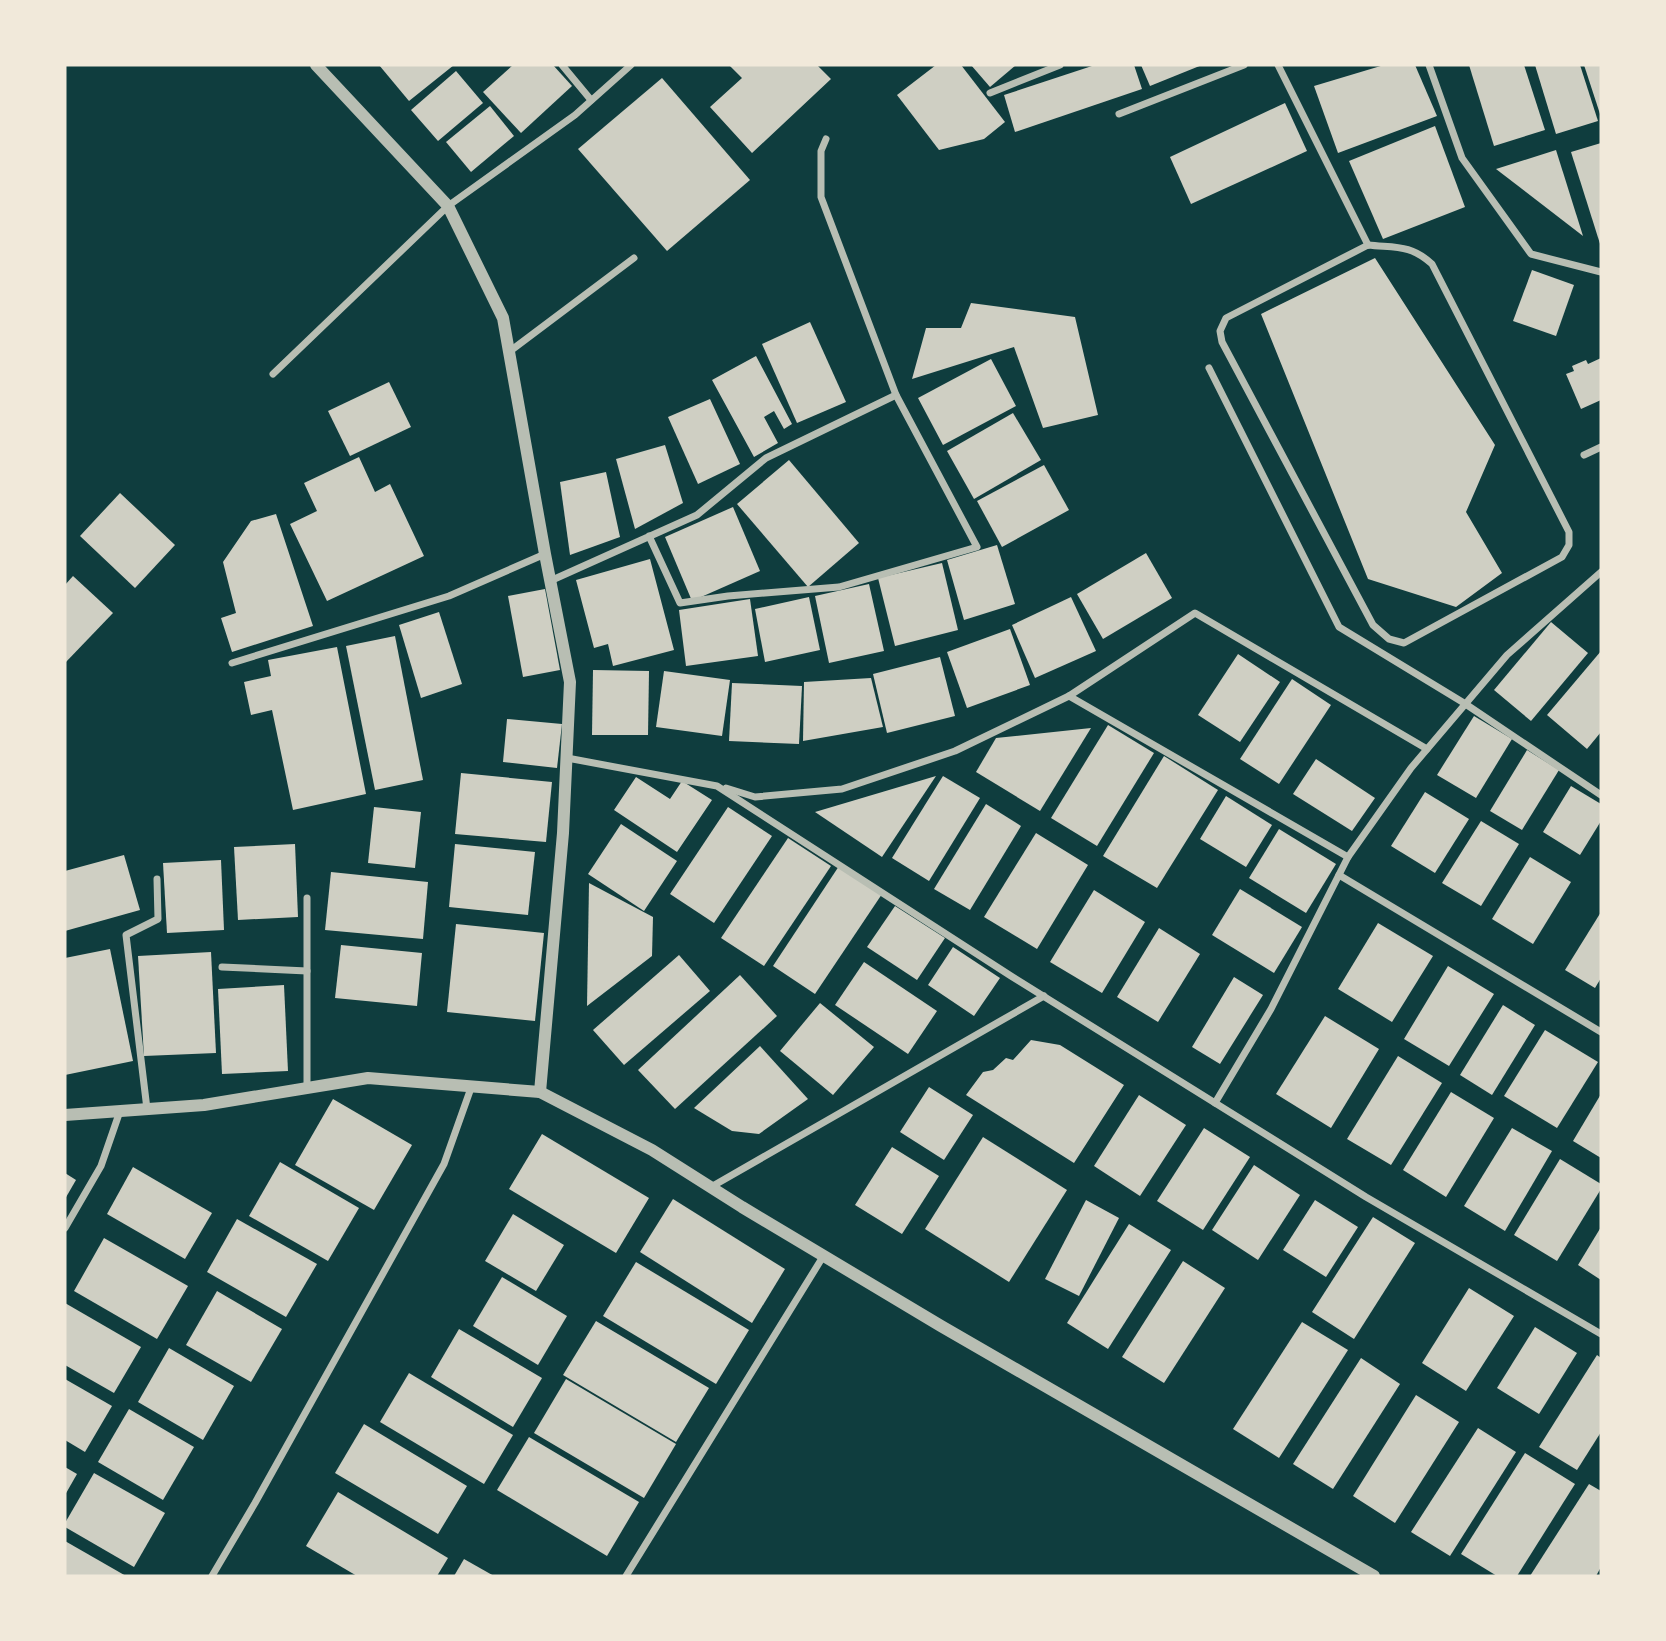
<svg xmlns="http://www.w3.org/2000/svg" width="1666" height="1641" viewBox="0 0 1666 1641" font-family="Manrope,sans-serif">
<rect width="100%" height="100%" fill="#0f3d3e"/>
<!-- building -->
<g fill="#cfcfc3">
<polygon points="379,65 454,65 409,101"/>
<polygon points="513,65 553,65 572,86 521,133 483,92"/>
<polygon points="729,65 817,65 831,79 752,153 710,107 742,78"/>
<polygon points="936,65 961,65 1005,122 984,139 939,150 897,95"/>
<polygon points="971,65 1016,65 990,87"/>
<polygon points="1095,65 1134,65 1142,89 1015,132 1004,95"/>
<polygon points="1141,65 1202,65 1150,86"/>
<polygon points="1384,65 1415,65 1437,116 1338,153 1314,86"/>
<polygon points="1469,65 1524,65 1545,130 1494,146"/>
<polygon points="1535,65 1580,65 1598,121 1556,134"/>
<polygon points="1584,65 1601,65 1601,117"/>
<polygon points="456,71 483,103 438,141 411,110"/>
<polygon points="662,78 750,180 667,251 578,149"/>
<polygon points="1285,103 1307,151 1191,204 1170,157"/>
<polygon points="490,106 514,136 471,172 446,142"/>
<polygon points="1435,126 1465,207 1383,239 1349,161"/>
<polygon points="1601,143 1601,247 1571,152"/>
<polygon points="1556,150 1583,236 1496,169"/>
<polygon points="1375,258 1495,445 1466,512 1502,573 1456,607 1368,579 1261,314"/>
<polygon points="1532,270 1574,285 1556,336 1513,321"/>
<polygon points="971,303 1075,317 1098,415 1043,428 1014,347 912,379 926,328 961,328"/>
<polygon points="810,322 846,402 797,423 762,344"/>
<polygon points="756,356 792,424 784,429 774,411 764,417 778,443 754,457 712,380"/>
<polygon points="1601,358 1601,400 1581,409 1566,374 1574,371 1572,366 1586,360 1588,364"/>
<polygon points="991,359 1016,406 943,445 918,398"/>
<polygon points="389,382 411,427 350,456 328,411"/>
<polygon points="710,399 740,464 698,484 668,417"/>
<polygon points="1013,413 1041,460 974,499 947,451"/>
<polygon points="665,445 683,503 635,529 616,459"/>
<polygon points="359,457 375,492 390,484 424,556 327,601 290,524 317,511 304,483"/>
<polygon points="789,460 859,543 808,587 737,504"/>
<polygon points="1044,465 1069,510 1002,547 977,501"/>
<polygon points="606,472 620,537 570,555 560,482"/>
<polygon points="120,493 175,545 135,588 80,536"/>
<polygon points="733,507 760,571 692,601 665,537"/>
<polygon points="276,514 313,626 232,652 221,618 236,613 223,562 251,521"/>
<polygon points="997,545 1015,604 964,620 947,560"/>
<polygon points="1146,553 1172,598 1103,639 1077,594"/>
<polygon points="650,559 674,650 613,666 608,644 594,648 576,580"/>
<polygon points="942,563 958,630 895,646 878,578"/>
<polygon points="73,576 113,613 65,663 65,585"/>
<polygon points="869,584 884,651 829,663 815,596"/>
<polygon points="545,589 560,670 523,677 508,596"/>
<polygon points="809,597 820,650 765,662 755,609"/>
<polygon points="1071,597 1096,651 1035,678 1012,625"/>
<polygon points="750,599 758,656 686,666 679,610"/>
<polygon points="439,612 462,684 421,698 399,625"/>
<polygon points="1551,622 1588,653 1531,721 1494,690"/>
<polygon points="1010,629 1030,685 967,708 947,652"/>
<polygon points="395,636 423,780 375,790 346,646"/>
<polygon points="337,647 366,794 293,810 272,710 251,715 244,682 271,676 268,660"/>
<polygon points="1601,651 1601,732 1587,749 1547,715"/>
<polygon points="1238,654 1280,682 1240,742 1198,715"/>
<polygon points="940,657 955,716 887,733 873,674"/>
<polygon points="593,670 649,671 648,735 592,735"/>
<polygon points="664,671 730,680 722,736 656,727"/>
<polygon points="871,678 883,727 803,741 804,682"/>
<polygon points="1292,679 1331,705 1279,784 1240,759"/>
<polygon points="732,683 802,686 799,744 729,741"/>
<polygon points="1474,716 1512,739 1476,798 1437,775"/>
<polygon points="507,719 562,724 557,768 503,762"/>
<polygon points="1108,725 1154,753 1097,846 1051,818"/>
<polygon points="1091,728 1040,811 976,772 996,738"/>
<polygon points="1527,750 1559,770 1522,830 1490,811"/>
<polygon points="1164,756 1218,790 1157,888 1103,856"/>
<polygon points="1316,759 1375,798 1352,831 1293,794"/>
<polygon points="461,773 552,782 546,842 455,834"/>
<polygon points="936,776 882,857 815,812"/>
<polygon points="943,776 980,798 929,881 892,858"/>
<polygon points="636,777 670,799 682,781 712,800 677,852 614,810"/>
<polygon points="1571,786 1601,804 1601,821 1580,855 1543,832"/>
<polygon points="1425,792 1469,819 1435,873 1391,846"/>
<polygon points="1226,796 1272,825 1246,867 1200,839"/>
<polygon points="986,804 1021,826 970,910 934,889"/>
<polygon points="374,807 421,812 415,868 368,863"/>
<polygon points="728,807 772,836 714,923 670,894"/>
<polygon points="1481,821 1519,844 1481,906 1442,883"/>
<polygon points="621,824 677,861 644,911 588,874"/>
<polygon points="1279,829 1336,864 1306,913 1249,878"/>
<polygon points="1036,833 1088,865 1037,949 984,917"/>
<polygon points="788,838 831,866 764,966 721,938"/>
<polygon points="295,844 298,917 238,920 234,847"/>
<polygon points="455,844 535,852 528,915 449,907"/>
<polygon points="124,855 140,910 65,931 65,871"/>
<polygon points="1530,857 1571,882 1533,944 1492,919"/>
<polygon points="221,860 224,930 167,933 163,863"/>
<polygon points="839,866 882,894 815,994 773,966"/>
<polygon points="331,872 428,882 423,939 325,930"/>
<polygon points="589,883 653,917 652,956 587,1006"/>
<polygon points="1240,889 1302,927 1274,973 1212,935"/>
<polygon points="1094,890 1145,922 1102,993 1050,962"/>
<polygon points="895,906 945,938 917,980 867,947"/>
<polygon points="1601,912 1601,978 1595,988 1565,970"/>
<polygon points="1378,923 1433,956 1392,1022 1338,989"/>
<polygon points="456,924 544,933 535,1021 447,1012"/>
<polygon points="1159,928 1200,954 1158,1022 1117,997"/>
<polygon points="341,945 422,953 417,1006 335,998"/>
<polygon points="953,947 1000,978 974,1016 928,985"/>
<polygon points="110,949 133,1061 65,1075 65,958"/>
<polygon points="211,952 216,1053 144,1056 138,956"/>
<polygon points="679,955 710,991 624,1065 593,1030"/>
<polygon points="864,962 937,1011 908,1054 835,1005"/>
<polygon points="1448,966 1494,994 1449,1066 1404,1039"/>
<polygon points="740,975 777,1016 675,1109 638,1070"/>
<polygon points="1234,977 1263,995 1220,1064 1192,1047"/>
<polygon points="284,985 288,1071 222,1074 218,989"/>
<polygon points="820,1003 874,1047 833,1095 780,1051"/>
<polygon points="1503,1005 1535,1025 1492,1095 1460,1075"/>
<polygon points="1325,1016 1379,1049 1331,1128 1276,1094"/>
<polygon points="1545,1030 1598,1062 1557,1128 1504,1096"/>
<polygon points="1031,1040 1060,1045 1124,1085 1074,1163 966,1095 983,1072 993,1070 1006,1058 1013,1060"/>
<polygon points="760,1046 808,1099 759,1134 732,1131 694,1108"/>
<polygon points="1398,1056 1442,1083 1391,1165 1347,1139"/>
<polygon points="929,1087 973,1115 944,1160 900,1132"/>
<polygon points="1451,1092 1494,1118 1446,1197 1403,1170"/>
<polygon points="1601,1094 1601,1158 1573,1141"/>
<polygon points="1139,1095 1186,1125 1140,1196 1094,1166"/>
<polygon points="333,1099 412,1145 374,1210 295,1165"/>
<polygon points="1204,1128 1250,1157 1203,1230 1157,1201"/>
<polygon points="1512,1128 1552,1151 1505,1231 1464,1206"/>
<polygon points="542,1134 649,1198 616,1253 509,1189"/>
<polygon points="983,1137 1067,1190 1009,1282 925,1229"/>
<polygon points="892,1147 939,1176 902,1234 855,1205"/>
<polygon points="1560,1159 1601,1184 1601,1189 1557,1261 1514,1235"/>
<polygon points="280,1162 359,1208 328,1261 249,1216"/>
<polygon points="1254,1165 1300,1195 1258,1260 1212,1230"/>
<polygon points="133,1167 212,1213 185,1259 107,1214"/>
<polygon points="65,1173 76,1180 65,1199"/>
<polygon points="673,1199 785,1269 752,1323 640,1252"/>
<polygon points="1086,1200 1119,1218 1079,1296 1045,1279"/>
<polygon points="1315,1200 1358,1227 1326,1277 1283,1250"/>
<polygon points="513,1214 564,1245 536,1291 485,1261"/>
<polygon points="1373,1217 1415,1243 1354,1339 1312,1312"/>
<polygon points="237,1219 317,1264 286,1317 207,1272"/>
<polygon points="1129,1224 1171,1250 1108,1349 1067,1323"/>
<polygon points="1601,1227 1601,1280 1578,1265"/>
<polygon points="104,1238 188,1286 157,1339 74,1291"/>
<polygon points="1183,1261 1225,1288 1164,1383 1122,1357"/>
<polygon points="636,1262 749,1330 716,1384 603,1316"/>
<polygon points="502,1277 567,1316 538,1365 473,1326"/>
<polygon points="1469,1288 1514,1316 1466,1391 1422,1363"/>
<polygon points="217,1291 282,1329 251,1382 186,1345"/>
<polygon points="65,1303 141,1347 114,1393 65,1365"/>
<polygon points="596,1321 709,1388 676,1442 563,1375"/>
<polygon points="1302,1322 1348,1350 1279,1458 1233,1429"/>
<polygon points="1535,1327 1577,1353 1539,1414 1497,1388"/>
<polygon points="459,1329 542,1378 513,1427 431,1377"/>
<polygon points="169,1348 234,1386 203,1440 138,1402"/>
<polygon points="1597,1355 1601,1358 1601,1432 1577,1470 1539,1447"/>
<polygon points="1361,1358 1400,1384 1333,1489 1293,1464"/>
<polygon points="409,1373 513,1435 484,1484 380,1422"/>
<polygon points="65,1379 112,1406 85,1452 65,1440"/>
<polygon points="566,1379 676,1444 644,1498 534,1433"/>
<polygon points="1416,1395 1459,1422 1395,1523 1353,1496"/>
<polygon points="129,1409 194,1447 163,1500 98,1462"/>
<polygon points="364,1424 467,1486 438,1534 335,1473"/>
<polygon points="1478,1428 1516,1452 1450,1556 1411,1532"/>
<polygon points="529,1437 639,1502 607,1556 497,1490"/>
<polygon points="1525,1453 1575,1484 1517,1576 1497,1576 1461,1554"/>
<polygon points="65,1467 77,1474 65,1495"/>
<polygon points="94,1473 165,1513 134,1567 65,1527 65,1523"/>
<polygon points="1589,1484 1601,1491 1601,1567 1596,1576 1530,1576"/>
<polygon points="338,1492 448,1558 437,1576 357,1576 306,1546"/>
<polygon points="65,1541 126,1576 65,1576"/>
<polygon points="464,1559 494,1576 454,1576"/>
</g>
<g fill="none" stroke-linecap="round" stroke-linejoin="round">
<!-- minor -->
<g stroke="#b8beb3" stroke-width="7">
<polyline points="562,65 591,100"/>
<polyline points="1278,65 1368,245"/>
<polyline points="1429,65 1462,158 1531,254 1601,272"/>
<polyline points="990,93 1060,65"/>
<polyline points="1119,114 1244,65"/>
<polyline points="826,139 821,151 821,197 896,395"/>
<path d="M1368,245c27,3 42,-1 64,19l137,268v13l-7,12 -158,86 -15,-4 -16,-14 -151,-283 -2,-11 6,-13z"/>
<polyline points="509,352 634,258"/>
<polyline points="1209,368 1339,627 1464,703 1601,795"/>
<polyline points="273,374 448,206 575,115 631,65"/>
<polyline points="1584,455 1601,447"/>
<polyline points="550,581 697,515 766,458 896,395 977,547 839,587 728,596 680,603 649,536"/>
<polyline points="232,663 449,596 545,554"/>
<polyline points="1069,696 1348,857"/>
<polyline points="567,758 717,786 1011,976 1366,1197 1601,1334"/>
<polyline points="726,788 755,797 842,789 955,751 1069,696 1195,613 1427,749"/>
<polyline points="1339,875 1601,1032"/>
<polyline points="307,898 307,1088"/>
<polyline points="222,967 307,971"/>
<polyline points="1215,1103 1271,1009 1348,857 1411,768 1507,655 1601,572"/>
<polyline points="147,1109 126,935 158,919 157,879"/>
<polyline points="711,1187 1044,996"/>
<polyline points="65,1228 101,1166 120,1111"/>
<polyline points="212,1576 255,1503 444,1164 471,1088"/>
<polyline points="626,1576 824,1255"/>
</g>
<!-- tertiary -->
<g stroke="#b8beb3" stroke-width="12">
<polyline points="316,65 448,206 503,318 545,554 570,682 563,833 540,1092"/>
<polyline points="65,1115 204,1105 368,1078 540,1092 652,1150 742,1207 941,1326 1374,1576"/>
</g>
</g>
<!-- border -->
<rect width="1666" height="1641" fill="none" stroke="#f1e9da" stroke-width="133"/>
</svg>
